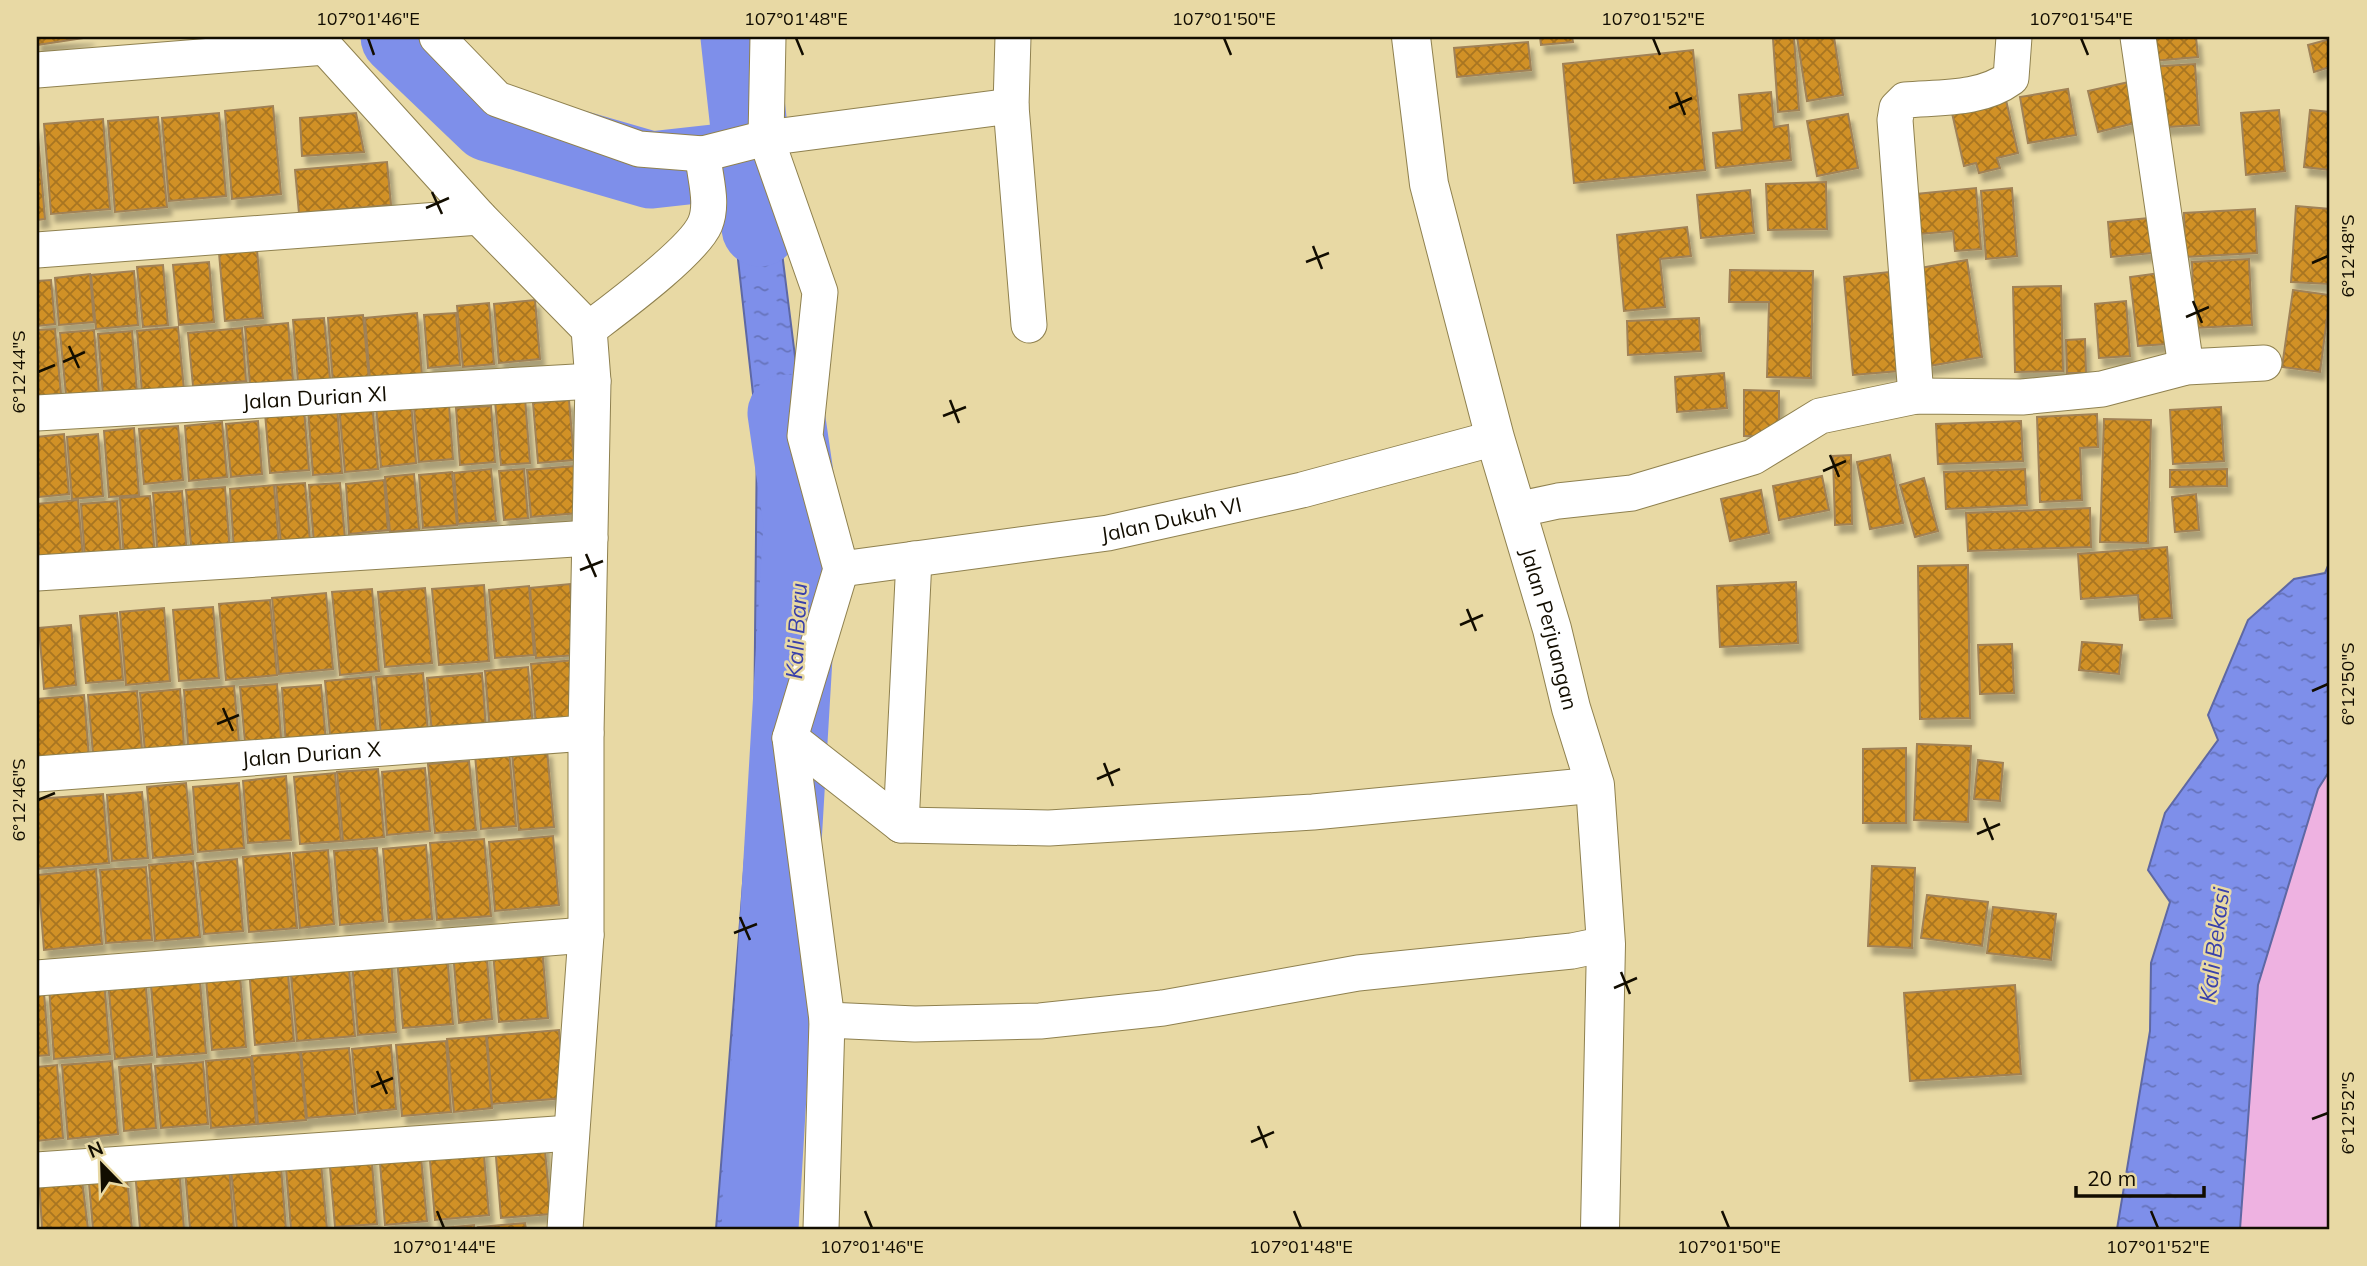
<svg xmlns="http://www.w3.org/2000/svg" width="2367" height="1266" viewBox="0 0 2367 1266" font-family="Mulish,sans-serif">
<defs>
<pattern id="water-ripples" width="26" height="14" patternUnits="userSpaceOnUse" patternTransform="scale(1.75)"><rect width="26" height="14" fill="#7e8fea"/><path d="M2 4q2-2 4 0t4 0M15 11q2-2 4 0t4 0" fill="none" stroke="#6673bb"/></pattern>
<pattern id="building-cross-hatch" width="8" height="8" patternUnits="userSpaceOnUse" patternTransform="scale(1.75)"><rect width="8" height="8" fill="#d19128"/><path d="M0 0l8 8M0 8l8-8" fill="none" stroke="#a87520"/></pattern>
<filter id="shadow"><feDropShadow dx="4.5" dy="8" stdDeviation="2" flood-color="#0004"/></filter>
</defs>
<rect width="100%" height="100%" fill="#e8d9a4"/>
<!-- green -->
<polygon fill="#eeb2e1" points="2330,770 2330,1229 2240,1229 2258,985 2318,789"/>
<!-- water -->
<g fill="url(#water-ripples)" stroke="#5e68a4" stroke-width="2">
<polygon points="769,149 805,436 790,738 751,1151 748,1229 716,1229 754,743 757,430 727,161"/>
<polygon points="2330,561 2330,770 2318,789 2258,985 2240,1229 2117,1229 2150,1031 2151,963 2170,902 2148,870 2165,813 2218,740 2208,715 2248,620 2294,579 2325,573"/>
</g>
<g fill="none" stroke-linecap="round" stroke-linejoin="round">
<!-- river -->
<g stroke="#7e8fea" stroke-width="77">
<polyline points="399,37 489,123 651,170 750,159"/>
<polyline points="739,37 760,228"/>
<polyline points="760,1229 802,523 786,413"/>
</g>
</g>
<!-- building -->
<g fill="url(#building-cross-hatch)" stroke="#a08156" stroke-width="2" filter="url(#shadow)">
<polygon points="37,37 90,37 37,45"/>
<polygon points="1540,37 1572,37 1573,42 1541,45"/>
<polygon points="1794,37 1799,110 1778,112 1773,39"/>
<polygon points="1797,37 1834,37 1843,95 1807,101"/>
<polygon points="2151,37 2196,37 2198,57 2153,61"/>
<polygon points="2330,39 2330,67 2314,72 2308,45"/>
<polygon points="1528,42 1531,70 1457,77 1454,48"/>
<polygon points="1693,50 1705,170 1574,183 1563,64"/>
<polygon points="2195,64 2199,125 2152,128 2148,67"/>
<polygon points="2129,82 2139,122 2098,132 2088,91"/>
<polygon points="2068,89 2076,135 2028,143 2020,97"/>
<polygon points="1771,92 1774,127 1788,125 1791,160 1716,168 1713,133 1742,130 1739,95"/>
<polygon points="2006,100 2018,153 1997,158 2000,168 1979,173 1976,163 1964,166 1952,113"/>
<polygon points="273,106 281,194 232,199 225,111"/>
<polygon points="2279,110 2285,171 2246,175 2241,113"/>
<polygon points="2310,110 2330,112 2330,170 2304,167"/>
<polygon points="219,113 226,196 169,201 162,118"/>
<polygon points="356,113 364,152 302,156 300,118"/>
<polygon points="1848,114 1858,168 1817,176 1807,121"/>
<polygon points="158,117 167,207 115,212 108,121"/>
<polygon points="103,119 110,209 51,214 44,124"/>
<polygon points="37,125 45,219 37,220"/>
<polygon points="387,162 391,205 299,213 295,170"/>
<polygon points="1826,182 1827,229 1768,230 1766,184"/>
<polygon points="1976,188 1981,249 1955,251 1953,231 1909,235 1906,195"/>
<polygon points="2012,188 2017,256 1986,259 1981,191"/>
<polygon points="1750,190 1754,233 1701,238 1697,195"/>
<polygon points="2296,206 2330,209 2330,284 2291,282"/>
<polygon points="2255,209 2257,253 2185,257 2184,213"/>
<polygon points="2159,217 2162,252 2111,257 2108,222"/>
<polygon points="1687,227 1691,256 1660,259 1665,307 1624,311 1617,235"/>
<polygon points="257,250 263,318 225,321 219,253"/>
<polygon points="2249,259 2252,325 2194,328 2192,262"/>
<polygon points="1967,260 1982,357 1923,367 1908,270"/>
<polygon points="209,262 214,322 179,325 173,265"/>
<polygon points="163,265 168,325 143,327 137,267"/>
<polygon points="1730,270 1813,271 1811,378 1767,377 1769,302 1729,302"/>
<polygon points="134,271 138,325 96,329 91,275"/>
<polygon points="1889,272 1899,371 1853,375 1844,277"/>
<polygon points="2161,273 2167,344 2138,346 2130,277"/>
<polygon points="90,274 94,322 59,325 55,278"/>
<polygon points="51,280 55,324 37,326 37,281"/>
<polygon points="2061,286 2063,371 2015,372 2013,287"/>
<polygon points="2293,290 2330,295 2320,372 2282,367"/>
<polygon points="535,300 540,359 499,363 494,304"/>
<polygon points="2126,301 2130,356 2099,358 2095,304"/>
<polygon points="489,303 494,364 463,367 457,306"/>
<polygon points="417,313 422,376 370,380 365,318"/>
<polygon points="456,313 460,365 428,368 424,315"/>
<polygon points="363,315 369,380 333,383 328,318"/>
<polygon points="324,318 330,379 298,382 293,320"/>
<polygon points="1699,318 1701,351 1628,355 1627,321"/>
<polygon points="288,323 293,380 250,384 245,327"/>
<polygon points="178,327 184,390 142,393 137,331"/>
<polygon points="242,328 246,381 193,386 188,333"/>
<polygon points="55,329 61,394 37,396 37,330"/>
<polygon points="94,330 99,393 66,395 60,333"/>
<polygon points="132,331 137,392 103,395 98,334"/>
<polygon points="2085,339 2086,373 2067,373 2066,340"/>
<polygon points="1724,373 1727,408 1677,412 1675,377"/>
<polygon points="1744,390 1779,391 1779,436 1744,436"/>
<polygon points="525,398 530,463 501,465 495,401"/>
<polygon points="569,400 574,460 538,463 533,403"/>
<polygon points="411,402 416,463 381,467 376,404"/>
<polygon points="372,403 378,469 345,472 339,406"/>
<polygon points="449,405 453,459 419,462 414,408"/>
<polygon points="337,406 342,473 313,475 308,409"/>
<polygon points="491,406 495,462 460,465 456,408"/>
<polygon points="2221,407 2224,461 2173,464 2170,410"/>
<polygon points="304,409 309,470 270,473 265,413"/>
<polygon points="2097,414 2098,447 2080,448 2082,500 2040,502 2037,417"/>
<polygon points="2104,419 2151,420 2148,543 2100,542"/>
<polygon points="258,421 262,474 231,477 226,424"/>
<polygon points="2021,421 2023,461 1938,464 1936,424"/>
<polygon points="222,422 227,477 189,481 185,426"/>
<polygon points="178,426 183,480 144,484 139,429"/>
<polygon points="134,428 139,495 109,497 104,431"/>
<polygon points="64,434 69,494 39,497 37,437"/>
<polygon points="98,434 103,496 72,499 67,437"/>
<polygon points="1851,455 1852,524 1835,525 1833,456"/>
<polygon points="1890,455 1903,523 1870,529 1857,462"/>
<polygon points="575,466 579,513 531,517 527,470"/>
<polygon points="491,469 496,521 458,524 454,473"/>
<polygon points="524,469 528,518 504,520 499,471"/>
<polygon points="2025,469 2027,505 1946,509 1944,472"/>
<polygon points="2227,469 2227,486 2170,487 2170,470"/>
<polygon points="452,472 457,525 423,528 419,475"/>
<polygon points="414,474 419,529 390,532 385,477"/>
<polygon points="1822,476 1829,510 1779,520 1773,486"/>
<polygon points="1924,478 1938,531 1915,537 1900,485"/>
<polygon points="384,480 388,530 349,534 346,484"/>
<polygon points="305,483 310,541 281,544 276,485"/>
<polygon points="340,483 345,539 314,543 309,485"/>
<polygon points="274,485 279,546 234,551 230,489"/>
<polygon points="225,487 230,552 192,555 186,490"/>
<polygon points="1761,490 1769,533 1730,541 1721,499"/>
<polygon points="182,491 187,556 158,558 153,493"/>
<polygon points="2196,494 2199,530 2175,532 2172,497"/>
<polygon points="150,496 155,557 124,560 120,498"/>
<polygon points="78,500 83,557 39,561 37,504"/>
<polygon points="117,501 121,556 85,559 81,504"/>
<polygon points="2090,508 2091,547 1968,551 1966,513"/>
<polygon points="2167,547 2172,618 2140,620 2138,595 2081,599 2078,554"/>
<polygon points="1968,565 1970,718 1920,719 1918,566"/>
<polygon points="1796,582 1798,643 1720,647 1717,586"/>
<polygon points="570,584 576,655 536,658 530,588"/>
<polygon points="484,585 489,661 439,665 432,589"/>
<polygon points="529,586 534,655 495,658 489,590"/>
<polygon points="425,588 432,663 385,667 378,592"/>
<polygon points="372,589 379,671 340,675 332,592"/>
<polygon points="326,593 333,669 279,674 272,598"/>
<polygon points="270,600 277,675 226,680 219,604"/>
<polygon points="213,607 219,678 179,681 173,610"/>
<polygon points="164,608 170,681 126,685 120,612"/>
<polygon points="117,613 123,680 86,683 80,616"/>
<polygon points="71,625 76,685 44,689 39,628"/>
<polygon points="2082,642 2122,645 2119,674 2079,670"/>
<polygon points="2012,644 2014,693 1980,694 1978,645"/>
<polygon points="575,660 581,721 536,726 531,664"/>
<polygon points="528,667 533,728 490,732 485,671"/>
<polygon points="423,673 428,733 381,737 376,677"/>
<polygon points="482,673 486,729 432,734 427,678"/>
<polygon points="371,677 377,741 331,745 325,681"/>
<polygon points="277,684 282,751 246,754 240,687"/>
<polygon points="321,685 326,742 286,746 282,688"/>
<polygon points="234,686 240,753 189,757 184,690"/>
<polygon points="180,689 185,760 146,764 140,693"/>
<polygon points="137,691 143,762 94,766 88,695"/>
<polygon points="84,695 89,758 37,763 37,699"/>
<polygon points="1917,744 1971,746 1968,822 1914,820"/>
<polygon points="1906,748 1906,823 1863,823 1863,749"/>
<polygon points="547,750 554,827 519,830 512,753"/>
<polygon points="509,751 516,826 481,829 475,754"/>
<polygon points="1978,760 2003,763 2000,801 1974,799"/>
<polygon points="469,761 476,830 435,833 428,764"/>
<polygon points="425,768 430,831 387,835 382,772"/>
<polygon points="378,769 384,837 343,841 337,772"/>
<polygon points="335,773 341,841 300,844 294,777"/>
<polygon points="286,776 291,840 248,843 243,781"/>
<polygon points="186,783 193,854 153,858 147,787"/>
<polygon points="239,783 244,848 198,852 193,787"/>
<polygon points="142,792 148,858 112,861 107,795"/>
<polygon points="103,794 109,863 37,869 37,799"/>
<polygon points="553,836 559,905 495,911 489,842"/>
<polygon points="484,839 491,916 437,920 430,843"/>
<polygon points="426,845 432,919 389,922 383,849"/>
<polygon points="377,848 383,921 340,925 334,851"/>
<polygon points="328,850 334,924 300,928 293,853"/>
<polygon points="290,853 297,928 249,932 243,857"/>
<polygon points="237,859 243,931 204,934 197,863"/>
<polygon points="193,861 200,937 155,941 149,865"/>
<polygon points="1872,866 1915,868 1912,948 1868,946"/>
<polygon points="146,867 152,940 106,943 100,870"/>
<polygon points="96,869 102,944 44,950 38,875"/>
<polygon points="1927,895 1988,902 1982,946 1921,938"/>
<polygon points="1993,907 2056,914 2051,960 1987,953"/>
<polygon points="542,947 548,1018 499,1022 493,952"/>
<polygon points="486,949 492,1019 459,1023 453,952"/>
<polygon points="447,955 453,1024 403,1028 397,959"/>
<polygon points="391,958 396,1032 358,1035 352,962"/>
<polygon points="348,959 355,1036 297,1041 290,964"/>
<polygon points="239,964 246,1047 212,1050 205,967"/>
<polygon points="287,964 294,1041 255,1045 249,968"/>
<polygon points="199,970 206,1053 157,1057 150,974"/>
<polygon points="145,978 152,1055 115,1059 108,981"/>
<polygon points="104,980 110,1054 54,1059 49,986"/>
<polygon points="2015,985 2021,1074 1910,1081 1904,993"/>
<polygon points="44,993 49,1055 37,1056 37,994"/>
<polygon points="559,1030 565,1098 492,1104 487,1036"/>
<polygon points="486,1036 492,1108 454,1112 447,1039"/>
<polygon points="446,1041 451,1112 402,1116 396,1045"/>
<polygon points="391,1045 396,1109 358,1113 352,1049"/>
<polygon points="349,1048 355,1114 307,1118 301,1052"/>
<polygon points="300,1052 306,1120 258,1124 252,1056"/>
<polygon points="251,1057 256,1124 211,1128 206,1061"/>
<polygon points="112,1061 118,1134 68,1139 62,1065"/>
<polygon points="203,1062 208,1124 161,1128 155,1066"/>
<polygon points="151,1064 156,1128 124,1131 119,1067"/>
<polygon points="57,1065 63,1138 37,1141 37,1067"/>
<polygon points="544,1141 551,1214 501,1218 495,1145"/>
<polygon points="483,1144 489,1215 435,1220 429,1149"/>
<polygon points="420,1147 427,1221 385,1225 379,1151"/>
<polygon points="320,1152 327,1229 291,1229 285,1156"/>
<polygon points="371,1152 377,1224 335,1227 329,1156"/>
<polygon points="280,1155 286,1229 237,1229 230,1159"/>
<polygon points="229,1166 234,1229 190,1229 185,1170"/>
<polygon points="179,1167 184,1229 140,1229 135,1171"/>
<polygon points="126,1169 132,1229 93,1229 88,1172"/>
<polygon points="81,1172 88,1229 42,1229 39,1176"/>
<polygon points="525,1223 526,1229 479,1229 478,1227"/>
<polygon points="474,1225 474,1229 432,1229"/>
</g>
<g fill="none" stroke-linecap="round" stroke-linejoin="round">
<!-- minor casing -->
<g stroke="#8f814f" stroke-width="37">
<g id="minor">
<polyline points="316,37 479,217 589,329 593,381 586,733 586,935 565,1229"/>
<polyline points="437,37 497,99 639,149 703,154"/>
<polyline points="768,37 766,138 820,292 805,436 841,569 790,738 827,1020 821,1229"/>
<polyline points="1013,37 1011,106 1029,325"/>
<polyline points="2138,37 2186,367"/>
<polyline points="37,70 325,47"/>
<polyline points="37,250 479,217"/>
<path d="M589,329c26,-20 104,-77 116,-105 9,-22 -1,-48 -2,-70l63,-16 245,-32"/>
<path d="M1916,396l-21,-276 2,-12 8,-8c36,-3 76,0 106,-22l3,-41"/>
<path id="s1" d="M37,413l556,-32"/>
<polyline points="1516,510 1558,501 1632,493 1753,457 1820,416 1916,396 2022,397 2102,389 2186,367 2264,363"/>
<path id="s2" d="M841,569l267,-36 194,-43 193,-52"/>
<polyline points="37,573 590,538"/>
<polyline points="790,738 901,825 1049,828 1313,812 1595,785"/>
<path id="s3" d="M37,774l549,-41"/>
<polyline points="901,825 914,559"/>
<polyline points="37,978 586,935"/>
<polyline points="827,1020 915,1024 1040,1021 1163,1008 1358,973 1572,951 1606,944"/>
<polyline points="37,1170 571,1133"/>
</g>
</g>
<!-- primary casing -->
<g stroke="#8f814f" stroke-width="40">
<g id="primary">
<path id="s4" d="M1411,37l18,147 66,254 57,191 19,79 24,77 11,159 -6,285"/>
</g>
</g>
<!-- minor -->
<use href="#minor" stroke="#fff" stroke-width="35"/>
<!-- primary -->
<use href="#primary" stroke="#fff" stroke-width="38"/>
</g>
<!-- ticks -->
<path fill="none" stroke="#120d00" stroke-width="2.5" d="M368,38l6,17M796,38l7,17M1224,38l7,17M1653,38l7,17M2081,38l7,17M1676,92l9,23M1669,108l23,-10M432,192l10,22M426,208l23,-10M1313,246l9,23M1306,262l23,-9M2312,263l16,-7M2193,301l9,22M2186,317l23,-10M69,346l10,22M63,362l22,-10M38,372l17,-7M950,400l9,23M943,416l23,-9M1830,455l9,22M1823,471l23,-10M586,554l10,23M580,570l23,-9M1467,609l9,22M1460,625l23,-10M2312,691l16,-7M223,708l10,23M217,724l22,-9M1104,763l9,23M1097,779l23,-10M38,800l17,-7M1984,818l9,22M1977,834l23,-10M740,917l10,23M734,933l23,-9M1621,972l9,22M1614,988l23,-10M377,1071l10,23M371,1087l22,-9M2312,1119l16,-6M1258,1126l9,22M1251,1142l23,-10M437,1211l7,17M865,1211l7,17M1294,1211l7,17M1722,1211l7,17M2151,1211l7,17"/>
<g text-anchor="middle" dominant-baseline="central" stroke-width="5" stroke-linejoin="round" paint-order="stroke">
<!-- street labels -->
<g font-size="21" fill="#120d00" stroke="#e8d9a4">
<text stroke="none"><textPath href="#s1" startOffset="278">Jalan Durian XI</textPath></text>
<text stroke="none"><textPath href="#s2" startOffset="334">Jalan Dukuh VI</textPath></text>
<text stroke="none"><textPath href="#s4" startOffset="609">Jalan Perjuangan</textPath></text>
<text stroke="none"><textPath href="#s3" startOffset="275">Jalan Durian X</textPath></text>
</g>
<!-- water labels -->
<g font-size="23" font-style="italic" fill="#3940aa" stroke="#e8d9a4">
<text transform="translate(796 631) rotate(-87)">Kali Baru</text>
<text transform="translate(2214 945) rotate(-83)">Kali Bekasi</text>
</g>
</g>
<!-- border -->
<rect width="2367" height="1266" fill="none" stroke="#e8d9a4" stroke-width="77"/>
<!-- north arrow -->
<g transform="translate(102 1165) rotate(337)" stroke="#e8d9a4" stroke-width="5" paint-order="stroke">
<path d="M0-5L12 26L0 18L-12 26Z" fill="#120d00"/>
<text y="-10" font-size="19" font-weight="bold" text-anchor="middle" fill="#120d00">N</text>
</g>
<!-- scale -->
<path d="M2076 1186v10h128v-10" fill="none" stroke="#120d00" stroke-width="3.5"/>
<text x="2087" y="1186" font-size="21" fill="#120d00" stroke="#e8d9a4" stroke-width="5" paint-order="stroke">20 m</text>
<rect x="38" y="38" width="2290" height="1190" fill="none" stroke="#120d00" stroke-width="2.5"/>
<g font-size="18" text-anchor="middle" fill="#120d00">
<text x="368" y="25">107°01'46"E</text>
<text x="796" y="25">107°01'48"E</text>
<text x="1224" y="25">107°01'50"E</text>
<text x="1653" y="25">107°01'52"E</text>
<text x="2081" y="25">107°01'54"E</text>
<text transform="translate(2348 256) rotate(-90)" y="6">6°12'48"S</text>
<text transform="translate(19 372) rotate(-90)" y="6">6°12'44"S</text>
<text transform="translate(2348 684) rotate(-90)" y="6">6°12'50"S</text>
<text transform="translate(19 800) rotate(-90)" y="6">6°12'46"S</text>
<text transform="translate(2348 1113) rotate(-90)" y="6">6°12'52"S</text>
<text x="444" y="1253">107°01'44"E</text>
<text x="872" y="1253">107°01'46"E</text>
<text x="1301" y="1253">107°01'48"E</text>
<text x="1729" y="1253">107°01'50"E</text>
<text x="2158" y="1253">107°01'52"E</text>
</g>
</svg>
